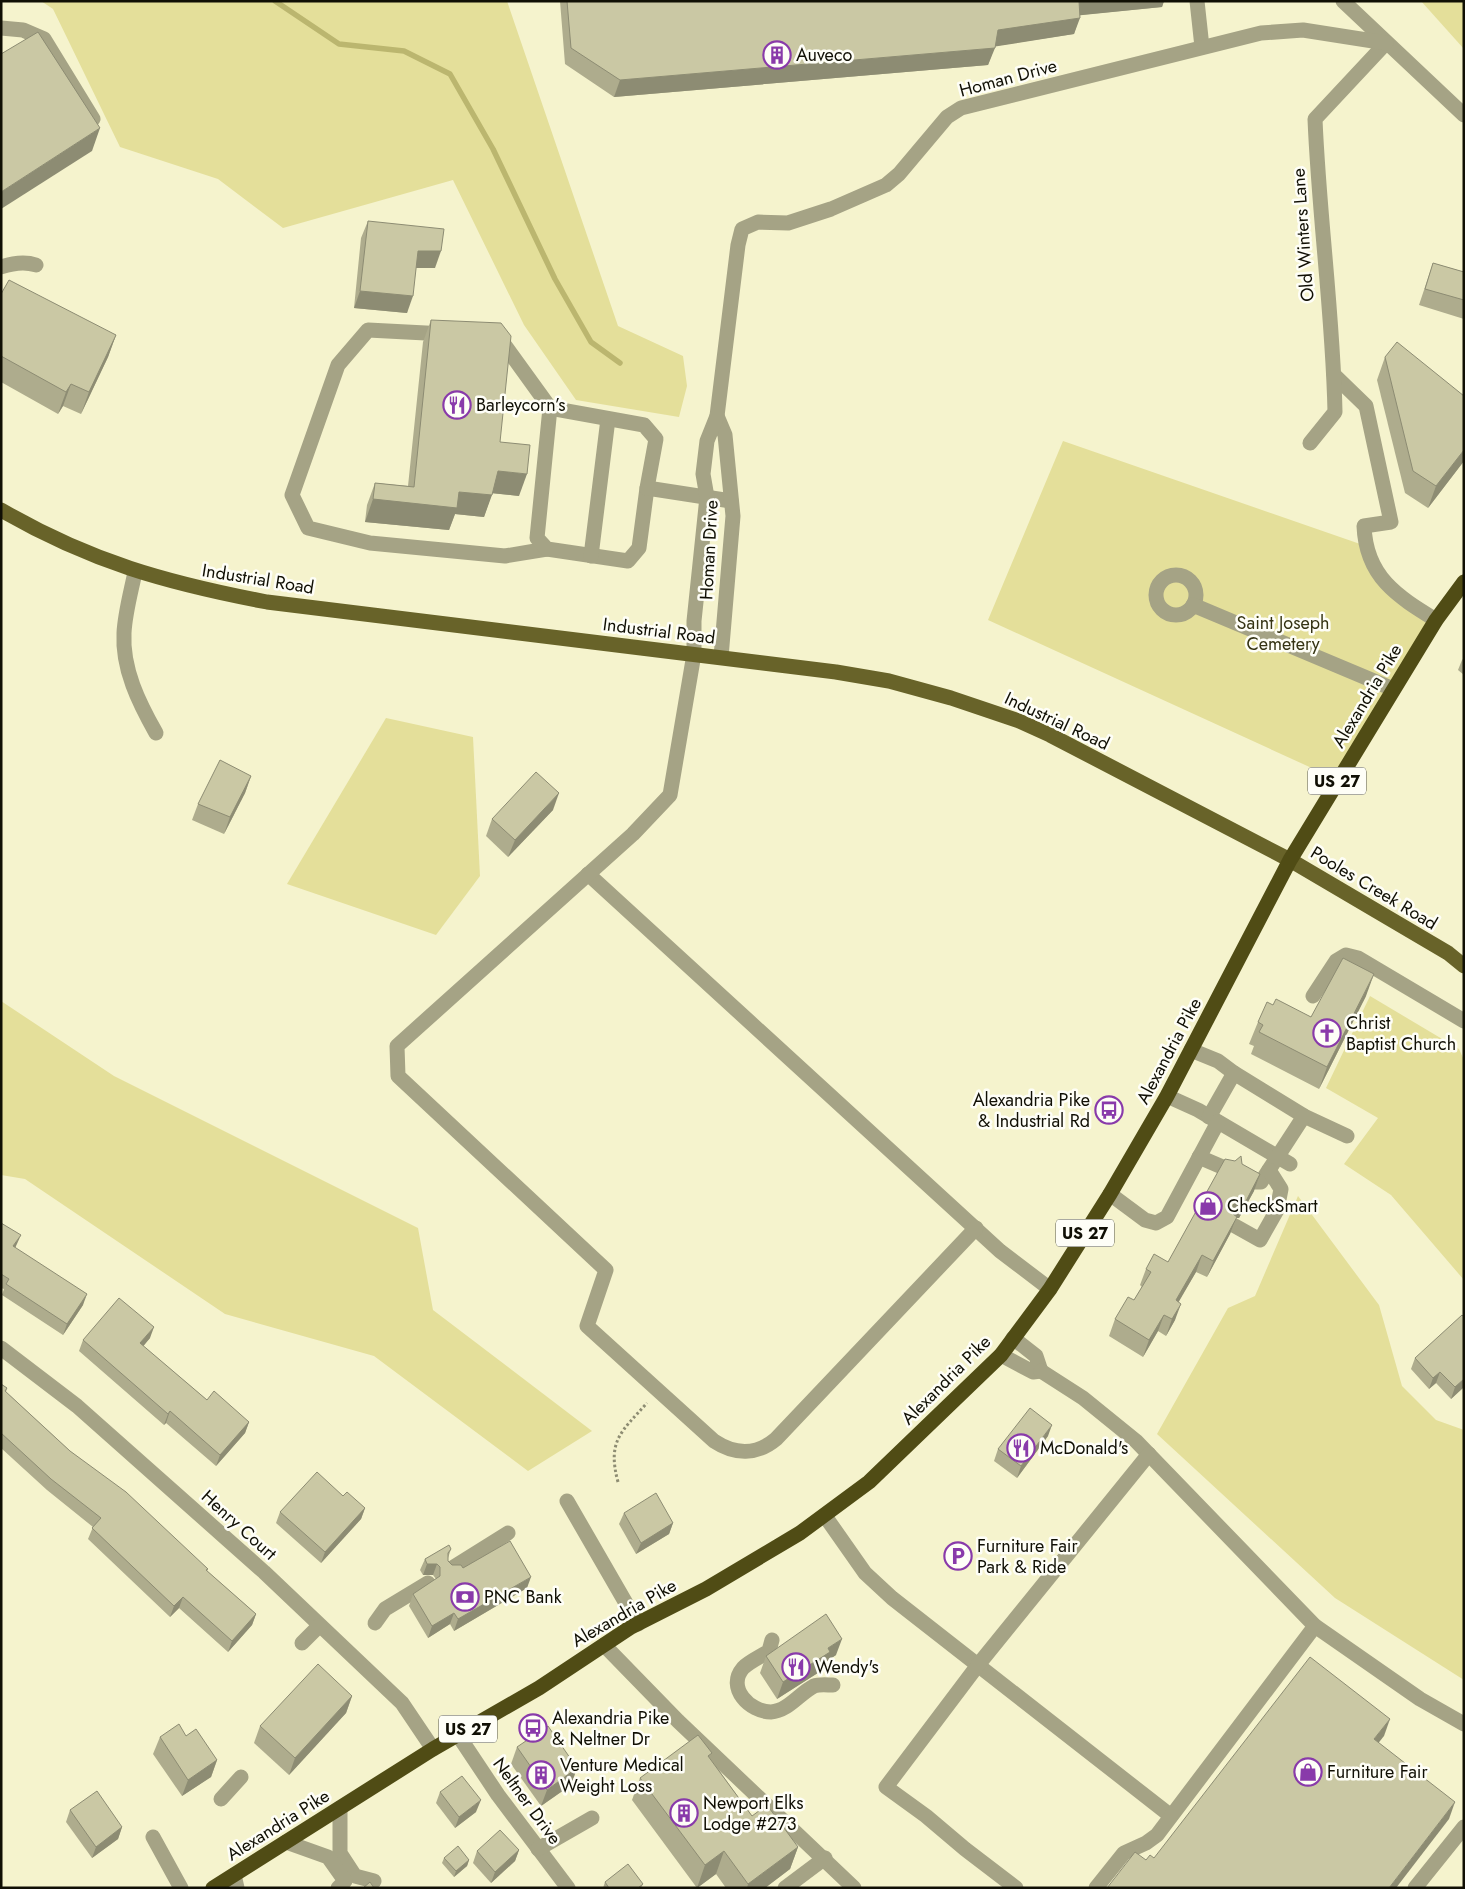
<svg xmlns="http://www.w3.org/2000/svg" width="1465" height="1889" viewBox="0 0 1465 1889" font-family="Jost,sans-serif">
<rect width="100%" height="100%" fill="#f5f3cd"/>
<!-- green -->
<g fill="#e4df9a">
<polygon points="41,1 507,1 618,326 683,356 687,386 679,417 576,400 524,325 453,180 283,228 218,179 120,147 53,9"/>
<polygon points="1421,1 1464,1 1464,49"/>
<polygon points="1063,441 1363,545 1375,568 1436,620 1338,780 988,620"/>
<polygon points="386,718 473,737 480,876 436,935 287,884"/>
<polygon points="1370,996 1459,1049 1464,1060 1464,1280 1391,1195 1344,1164 1378,1118 1326,1088"/>
<polygon points="1,1001 114,1076 418,1228 433,1310 592,1431 528,1471 374,1356 225,1314 25,1179 1,1175"/>
<polygon points="1298,1196 1379,1305 1402,1386 1436,1420 1464,1430 1464,1680 1335,1598 1157,1434 1228,1308 1255,1296"/>
</g>
<g fill="none" stroke-linecap="round" stroke-linejoin="round">
<!-- stream -->
<polyline stroke="#bbb66f" stroke-width="5.5" points="275,1 339,44 404,51 450,74 493,149 555,279 591,342 620,363"/>
<!-- path -->
<path stroke="#8d8c72" stroke-width="3" stroke-dasharray="2.5 2.5" stroke-linecap="butt" d="M618,1482c-11,-41 3,-50 29,-79"/>
<!-- minor -->
<g stroke="#a5a385" stroke-width="15">
<polyline points="1197,1 1202,47"/>
<polyline points="1343,1 1464,115"/>
<polyline points="1,28 23,30 44,39 93,119"/>
<path d="M1,267c12,-4 23,-6 35,-2"/>
<polyline points="445,334 368,330 338,365 292,495 308,528 370,543 505,556 547,549"/>
<polyline points="498,336 550,408 537,538 547,549 628,561 639,548 647,488 731,501"/>
<path d="M1334,375l32,31 25,116 -27,4c2,51 33,70 72,94"/>
<polyline points="550,408 644,425 656,439 647,488"/>
<polyline points="717,416 725,435 733,516 721,657"/>
<path d="M1310,443l25,-31c-2,-98 -16,-195 -20,-293l71,-76"/>
<polyline points="591,556 608,419"/>
<path d="M135,572c-4,20 -10,41 -11,61 -2,36 15,70 32,100"/>
<circle cx="1176" cy="595" r="20"/>
<polyline points="1193,605 1393,689"/>
<polyline points="588,874 1000,1251 1050,1289"/>
<polyline points="1313,996 1336,961 1346,955 1358,958 1464,1021"/>
<polyline points="1191,1050 1218,1061 1234,1073"/>
<polyline points="1167,1096 1198,1110 1290,1164"/>
<polyline points="1209,1117 1234,1073 1304,1116 1347,1136"/>
<polyline points="1199,1157 1227,1169"/>
<polyline points="1244,1176 1255,1182 1261,1182 1304,1116"/>
<polyline points="1110,1194 1145,1220 1156,1223 1167,1217 1218,1122"/>
<polyline points="1235,1226 1260,1240 1277,1210 1281,1189 1269,1170"/>
<path d="M976,1228l-200,211c-19,16 -41,16 -62,2l-127,-115 19,-56 -208,-194 -1,-30 236,-212 37,-39 24,-141v-33l13,-124 -4,-23 4,-33 10,-25 21,-171 4,-16 16,-7 30,1 43,-14 55,-24 13,-11 48,-57 14,-9 300,-75 42,-3 83,13"/>
<polyline points="1,1348 77,1406 264,1572 402,1703 433,1749"/>
<polyline points="1001,1355 1033,1372 1041,1371 1036,1356 1013,1338"/>
<polyline points="1041,1371 1083,1398 1136,1441 1315,1626 1420,1699 1464,1724"/>
<polyline points="567,1501 638,1624"/>
<polyline points="825,1516 865,1573 892,1598 1171,1816"/>
<polyline points="452,1568 508,1533"/>
<polyline points="375,1623 385,1609 428,1583"/>
<path d="M772,1640l-3,11c-7,5 -19,10 -26,17 -17,20 7,44 28,44 17,-1 29,-19 43,-26 5,-2 13,-1 19,-1"/>
<polyline points="302,1643 319,1626"/>
<polyline points="604,1645 678,1721 854,1888"/>
<polyline points="458,1735 498,1795 568,1888"/>
<polyline points="221,1799 241,1777"/>
<polyline points="340,1808 340,1853 355,1876 374,1881"/>
<polyline points="153,1837 181,1888"/>
<polyline points="286,1842 328,1857 345,1881 338,1888"/>
<polyline points="538,1849 592,1818"/>
<polyline points="234,1875 237,1888"/>
<polyline points="785,1888 825,1858"/>
<polyline points="1016,1888 965,1849 926,1816 886,1787 978,1665 1149,1454"/>
<polyline points="1096,1888 1124,1853 1146,1843 1157,1835 1315,1626"/>
<polyline points="1415,1888 1464,1827"/>
</g>
<!-- major -->
<path stroke="#686329" stroke-width="15" d="M1,510c90,52 166,73 266,92l569,70 53,9 62,17 68,23 31,14 240,125 158,93 16,13"/>
<!-- highway -->
<polyline stroke="#504c15" stroke-width="15" points="213,1888 433,1749 539,1688 631,1627 706,1589 800,1533 869,1482 1001,1355 1050,1289 1110,1194 1167,1096 1290,860 1436,620 1464,582"/>
</g>
<!-- wall -->
<g fill="#aeac8d">
<polygon points="560,1 1164,1 1162,7 1080,15 1074,34 995,46 988,65 614,97 565,64"/>
<polygon points="368,221 435,268 416,268 407,313 354,308 361,238"/>
<polygon points="1433,263 1464,272 1464,319 1419,305"/>
<polygon points="1,294 116,335 108,357 81,414 63,406 58,414 1,382"/>
<polygon points="431,320 500,442 519,496 492,493 484,517 455,514 449,530 365,522 367,505 375,483 408,486 423,342"/>
<polygon points="1385,357 1464,461 1428,508 1405,493 1377,380"/>
<polygon points="1464,658 1464,675 1458,670 1462,660"/>
<polygon points="251,776 245,793 224,834 192,820 198,804"/>
<polygon points="553,810 508,857 486,836 492,819"/>
<polygon points="1366,996 1319,1089 1251,1054 1254,1046 1249,1044 1258,1022 1273,1005 1311,1017"/>
<polygon points="1242,1164 1254,1191 1239,1218 1236,1218 1230,1234 1207,1277 1196,1272 1178,1302 1175,1320 1166,1336 1158,1331 1143,1357 1109,1336 1115,1319 1134,1300 1142,1287 1140,1285 1146,1269 1168,1262"/>
<polygon points="1,1223 16,1246 15,1248 83,1305 63,1335 2,1295 4,1289 1,1288"/>
<polygon points="1464,1317 1464,1387 1451,1399 1436,1383 1429,1389 1411,1369 1415,1358"/>
<polygon points="150,1338 143,1346 207,1400 249,1422 245,1433 216,1466 166,1423 164,1425 79,1351 83,1340"/>
<polygon points="1,1384 7,1388 6,1392 70,1451 208,1569 207,1571 256,1614 252,1625 228,1652 179,1608 170,1617 88,1539 93,1527 47,1490 1,1448"/>
<polygon points="1048,1436 1017,1478 994,1461 998,1449"/>
<polygon points="343,1496 365,1508 361,1519 321,1563 276,1523 280,1512"/>
<polygon points="624,1513 673,1523 669,1534 636,1554 619,1524"/>
<polygon points="451,1549 448,1558 448,1561 452,1565 527,1588 454,1631 450,1624 428,1638 409,1606 413,1594 436,1579 433,1575 423,1575 420,1570 425,1559"/>
<polygon points="836,1655 827,1661 824,1669 777,1699 760,1673 766,1656"/>
<polygon points="352,1696 346,1713 289,1775 254,1743 260,1726"/>
<polygon points="186,1736 217,1760 211,1777 182,1796 153,1754 160,1737"/>
<polygon points="517,1747 577,1768 571,1785 541,1806 511,1764"/>
<polygon points="710,1758 752,1816 798,1847 790,1869 765,1888 726,1888 716,1874 697,1888 632,1800 640,1778"/>
<polygon points="440,1792 476,1812 455,1828 436,1803"/>
<polygon points="70,1810 122,1827 118,1839 92,1858 66,1822"/>
<polygon points="519,1850 515,1861 491,1883 473,1863 477,1851"/>
<polygon points="444,1858 469,1860 467,1866 454,1877 442,1863"/>
<polygon points="605,1882 643,1884 641,1888 603,1888"/>
</g>
<!-- shaded-wall -->
<g fill="#8d8c73">
<polygon points="1078,1 1164,1 1162,7 1073,16"/>
<polygon points="1080,18 1074,34 992,47 998,30"/>
<polygon points="995,48 988,65 614,97 620,80"/>
<polygon points="100,128 92,151 1,209 1,192"/>
<polygon points="418,251 441,251 435,268 412,268"/>
<polygon points="360,291 413,296 407,313 354,308"/>
<polygon points="116,335 108,357 81,414 89,392"/>
<polygon points="71,384 63,406 58,414 66,392"/>
<polygon points="1464,450 1464,461 1428,508 1436,486"/>
<polygon points="498,471 527,474 519,496 490,493"/>
<polygon points="459,492 492,495 484,517 455,514 449,530 365,522 373,499"/>
<polygon points="251,776 245,793 224,834 230,817"/>
<polygon points="559,793 553,810 508,857 515,840"/>
<polygon points="1374,974 1366,996 1319,1089 1327,1067"/>
<polygon points="1260,1174 1254,1191 1239,1218 1236,1218 1230,1234 1207,1277 1231,1218 1233,1205"/>
<polygon points="21,1235 16,1246 9,1258 13,1246"/>
<polygon points="1202,1255 1196,1272 1170,1317 1176,1300"/>
<polygon points="87,1294 83,1305 63,1335 67,1324"/>
<polygon points="1181,1304 1175,1320 1166,1336 1172,1319"/>
<polygon points="1164,1315 1158,1331 1143,1357 1149,1340"/>
<polygon points="154,1327 150,1338 136,1355 140,1343"/>
<polygon points="1440,1372 1436,1383 1429,1389 1433,1378"/>
<polygon points="1464,1379 1464,1387 1451,1399 1455,1387"/>
<polygon points="170,1411 166,1423 164,1425 168,1414"/>
<polygon points="249,1422 245,1433 216,1466 220,1455"/>
<polygon points="1052,1425 1048,1436 1017,1478 1021,1466"/>
<polygon points="365,1508 361,1519 321,1563 325,1552"/>
<polygon points="673,1523 669,1534 636,1554 641,1543"/>
<polygon points="427,1564 437,1564 433,1575 423,1575"/>
<polygon points="531,1577 527,1588 454,1631 458,1619"/>
<polygon points="183,1597 179,1608 170,1617 174,1606"/>
<polygon points="454,1613 450,1624 428,1638 432,1626"/>
<polygon points="256,1614 252,1625 228,1652 232,1641"/>
<polygon points="842,1639 836,1655 827,1661 824,1669 777,1699 783,1682 828,1648"/>
<polygon points="352,1696 346,1713 289,1775 295,1758"/>
<polygon points="1390,1719 1384,1736 1368,1756 1374,1739"/>
<polygon points="217,1760 211,1777 182,1796 188,1780"/>
<polygon points="577,1768 571,1785 541,1806 547,1790"/>
<polygon points="481,1800 476,1812 455,1828 459,1817"/>
<polygon points="1455,1802 1449,1819 1396,1888 1389,1888"/>
<polygon points="122,1827 118,1839 92,1858 96,1847"/>
<polygon points="798,1847 790,1869 765,1888 747,1888 748,1884"/>
<polygon points="519,1850 515,1861 491,1883 495,1872"/>
<polygon points="724,1851 716,1874 697,1888 705,1865"/>
<polygon points="469,1860 467,1866 454,1877 456,1871"/>
</g>
<!-- building -->
<g fill="#cac8a4" stroke="#8d8c73">
<polygon points="567,1 1079,1 1080,18 998,30 995,48 620,80 571,48"/>
<polygon points="38,32 100,128 1,192 1,54"/>
<polygon points="368,221 444,229 441,251 418,251 413,296 360,291"/>
<polygon points="1433,263 1464,272 1464,300 1425,289"/>
<polygon points="9,280 116,335 89,392 71,384 66,392 1,356 1,294"/>
<polygon points="431,320 501,323 511,336 500,442 530,445 527,474 498,471 492,495 459,492 457,508 373,499 375,483 414,487"/>
<polygon points="1397,342 1464,396 1464,450 1436,486 1413,471 1385,357"/>
<polygon points="220,760 251,776 230,817 198,804"/>
<polygon points="536,772 559,793 515,840 492,819"/>
<polygon points="1343,958 1374,974 1327,1067 1259,1032 1263,1025 1258,1022 1267,1002 1273,1005 1276,999 1311,1017"/>
<polygon points="1241,1156 1242,1164 1260,1174 1246,1201 1237,1201 1233,1205 1233,1214 1237,1217 1213,1261 1202,1255 1176,1300 1181,1304 1172,1319 1164,1315 1149,1340 1115,1319 1128,1297 1134,1300 1151,1272 1146,1269 1154,1254 1168,1262 1225,1159 1235,1161"/>
<polygon points="1,1223 21,1235 13,1246 87,1294 67,1324 6,1284 9,1279 1,1274"/>
<polygon points="119,1298 154,1327 140,1343 207,1400 214,1391 249,1422 220,1455 170,1411 168,1414 83,1340"/>
<polygon points="1462,1315 1464,1317 1464,1379 1455,1387 1440,1372 1433,1378 1415,1358"/>
<polygon points="1,1384 7,1388 5,1391 70,1451 126,1492 208,1569 206,1570 256,1614 232,1641 183,1597 174,1606 92,1528 101,1518 51,1479 1,1433"/>
<polygon points="1030,1408 1052,1425 1021,1466 998,1449"/>
<polygon points="317,1472 343,1496 347,1492 365,1508 325,1552 280,1512"/>
<polygon points="656,1493 673,1523 641,1543 624,1513"/>
<polygon points="510,1541 531,1577 458,1619 454,1613 432,1626 413,1594 440,1576 440,1567 437,1564 427,1564 425,1559 449,1545 451,1549 448,1553 448,1561 452,1565 461,1565 463,1568"/>
<polygon points="826,1614 842,1639 828,1648 830,1652 783,1682 766,1656"/>
<polygon points="1310,1657 1390,1719 1374,1739 1455,1802 1389,1888 1107,1888 1135,1852 1146,1860 1150,1855 1154,1858"/>
<polygon points="318,1664 352,1696 295,1758 260,1726"/>
<polygon points="179,1724 186,1736 196,1729 217,1760 188,1780 160,1737"/>
<polygon points="548,1726 577,1768 547,1790 517,1747"/>
<polygon points="698,1735 712,1753 708,1756 752,1816 767,1805 798,1847 748,1884 724,1851 705,1865 640,1778"/>
<polygon points="462,1776 481,1800 459,1817 440,1792"/>
<polygon points="97,1791 122,1827 96,1847 70,1810"/>
<polygon points="500,1830 519,1850 495,1872 477,1851"/>
<polygon points="458,1846 469,1860 456,1871 444,1858"/>
<polygon points="628,1864 643,1884 638,1888 609,1888 605,1882"/>
<polygon points="370,1882 374,1888 363,1888"/>
</g>
<!-- icons -->
<defs>
<g id="building-ring" transform="scale(1.4375)"><circle r="9.5" fill="#fefef7" stroke="#893aaa" stroke-width="1.5"/><path d="M-4-6H4V6H1V3H-1V6H-4ZM-2.5-4.3h1.7v1.8h-1.7ZM.8-4.3h1.7v1.8H.8ZM-2.5-1h1.7V.8h-1.7ZM.8-1h1.7V.8H.8Z" fill="#893aaa"/></g>
<g id="restaurant-ring" transform="scale(1.4375)"><circle r="9.5" fill="#fefef7" stroke="#893aaa" stroke-width="1.5"/><path d="M-5-6h1v4h1v-4h1v4h1v-4h1v5L-1.5 .5V6h-2V.5L-5-1ZM5-6V6H3V1.5H1.5Q1.5-4 5-6Z" fill="#893aaa"/></g>
<g id="church-ring" transform="scale(1.4375)"><circle r="9.5" fill="#fefef7" stroke="#893aaa" stroke-width="1.5"/><path d="M-1.2-6h2.4v3.5h3.3v2.4h-3.3V6h-2.4V-.1h-3.3v-2.4h3.3Z" fill="#893aaa"/></g>
<g id="bus-ring" transform="scale(1.4375)"><circle r="9.5" fill="#fefef7" stroke="#893aaa" stroke-width="1.5"/><path d="M-5-6H5V4H4V6H2V4H-2V6H-4V4H-5ZM-3.5-4V0h7V-4ZM-3.5 1.2v1.5H-2V1.2ZM2 1.2v1.5H3.5V1.2Z" fill="#893aaa"/></g>
<g id="shop-ring" transform="scale(1.4375)"><circle r="9.5" fill="#fefef7" stroke="#893aaa" stroke-width="1.5"/><path d="M-5-2.5h2.3a2.7 3.5 0 0 1 5.4 0H5L5.5 6h-11ZM-1.5-2.5h3a1.5 2.3 0 0 0-3 0Z" fill="#893aaa"/></g>
<g id="parking-ring" transform="scale(1.4375)"><circle r="9.5" fill="#fefef7" stroke="#893aaa" stroke-width="1.5"/><path d="M-3.5-5.5H1a3.5 3.5 0 0 1 0 7H-1V5.5H-3.5ZM-1-3.4V-.6H.8a1.4 1.4 0 0 0 0-2.8Z" fill="#893aaa"/></g>
<g id="bank-ring" transform="scale(1.4375)"><circle r="9.5" fill="#fefef7" stroke="#893aaa" stroke-width="1.5"/><path d="M-6-4H6V4H-6ZM0-2.3a2.3 2.3 0 1 0 0 4.6a2.3 2.3 0 1 0 0-4.6Z" fill="#893aaa"/></g>
</defs>
<g fill-rule="evenodd">
<use href="#building-ring" x="777" y="55"/>
<use href="#restaurant-ring" x="457" y="405"/>
<use href="#church-ring" x="1327" y="1033"/>
<use href="#bus-ring" x="1109" y="1110"/>
<use href="#shop-ring" x="1208" y="1206"/>
<use href="#restaurant-ring" x="1021" y="1448"/>
<use href="#parking-ring" x="958" y="1556"/>
<use href="#bank-ring" x="465" y="1597"/>
<use href="#restaurant-ring" x="796" y="1667"/>
<use href="#bus-ring" x="533" y="1728"/>
<use href="#shop-ring" x="1308" y="1772"/>
<use href="#building-ring" x="541" y="1775"/>
<use href="#building-ring" x="684" y="1813"/>
</g>
<g text-anchor="middle" dominant-baseline="central" stroke-width="5" stroke-linejoin="round" paint-order="stroke">
<!-- shield labels -->
<g fill="#fefef7" stroke="#57574d" stroke-width="1">
<rect x="1308" y="767.5" width="58" height="27" rx="4"/>
<rect x="1056" y="1219.5" width="58" height="27" rx="4"/>
<rect x="439" y="1715.5" width="58" height="27" rx="4"/>
</g>
<g font-size="16" font-weight="bold" fill="#100f04">
<text x="1337" y="781">US 27</text>
<text x="1085" y="1233">US 27</text>
<text x="468" y="1729">US 27</text>
</g>
<!-- poi labels -->
<g font-size="18" fill="#100f04" stroke="#fefef7" text-anchor="start">
<text x="796" y="55">Auveco</text>
<text x="476" y="405">Barleycorn’s</text>
<text x="1346" y="1023">Christ<tspan x="1346" dy="21">Baptist Church</tspan></text>
<text x="1090" y="1100" text-anchor="end">Alexandria Pike<tspan x="1090" dy="21">&amp; Industrial Rd</tspan></text>
<text x="1227" y="1206">CheckSmart</text>
<text x="1040" y="1448">McDonald's</text>
<text x="977" y="1546">Furniture Fair<tspan x="977" dy="21">Park &amp; Ride</tspan></text>
<text x="484" y="1597">PNC Bank</text>
<text x="815" y="1667">Wendy's</text>
<text x="552" y="1718">Alexandria Pike<tspan x="552" dy="21">&amp; Neltner Dr</tspan></text>
<text x="560" y="1765">Venture Medical<tspan x="560" dy="21">Weight Loss</tspan></text>
<text x="1327" y="1772">Furniture Fair</text>
<text x="703" y="1803">Newport Elks<tspan x="703" dy="21">Lodge #273</tspan></text>
</g>
<!-- street labels -->
<g font-size="18" fill="#100f04" stroke="#fefef7">
<text transform="translate(1008 78) rotate(-15)">Homan Drive</text>
<text transform="translate(1303 235) rotate(-94)">Old Winters Lane</text>
<text transform="translate(709 550) rotate(-87)">Homan Drive</text>
<text transform="translate(258 579) rotate(9)">Industrial Road</text>
<text transform="translate(659 631) rotate(7)">Industrial Road</text>
<text transform="translate(1367 696) rotate(-59)">Alexandria Pike</text>
<text transform="translate(1057 721) rotate(25)">Industrial Road</text>
<text transform="translate(1374 888) rotate(31)">Pooles Creek Road</text>
<text transform="translate(1169 1051) rotate(-62)">Alexandria Pike</text>
<text transform="translate(946 1380) rotate(-45)">Alexandria Pike</text>
<text transform="translate(239 1525) rotate(42)">Henry Court</text>
<text transform="translate(624 1613) rotate(-30)">Alexandria Pike</text>
<text transform="translate(527 1801) rotate(54)">Neltner Drive</text>
<text transform="translate(278 1825) rotate(-32)">Alexandria Pike</text>
</g>
<!-- park labels -->
<g font-size="18" fill="#353313" stroke="#fefef7">
<text x="1283" y="623">Saint Joseph<tspan x="1283" dy="21">Cemetery</tspan></text>
</g>
</g>
<!-- border -->
<rect width="1465" height="1889" fill="none" stroke="#100f04" stroke-width="5"/>
</svg>
